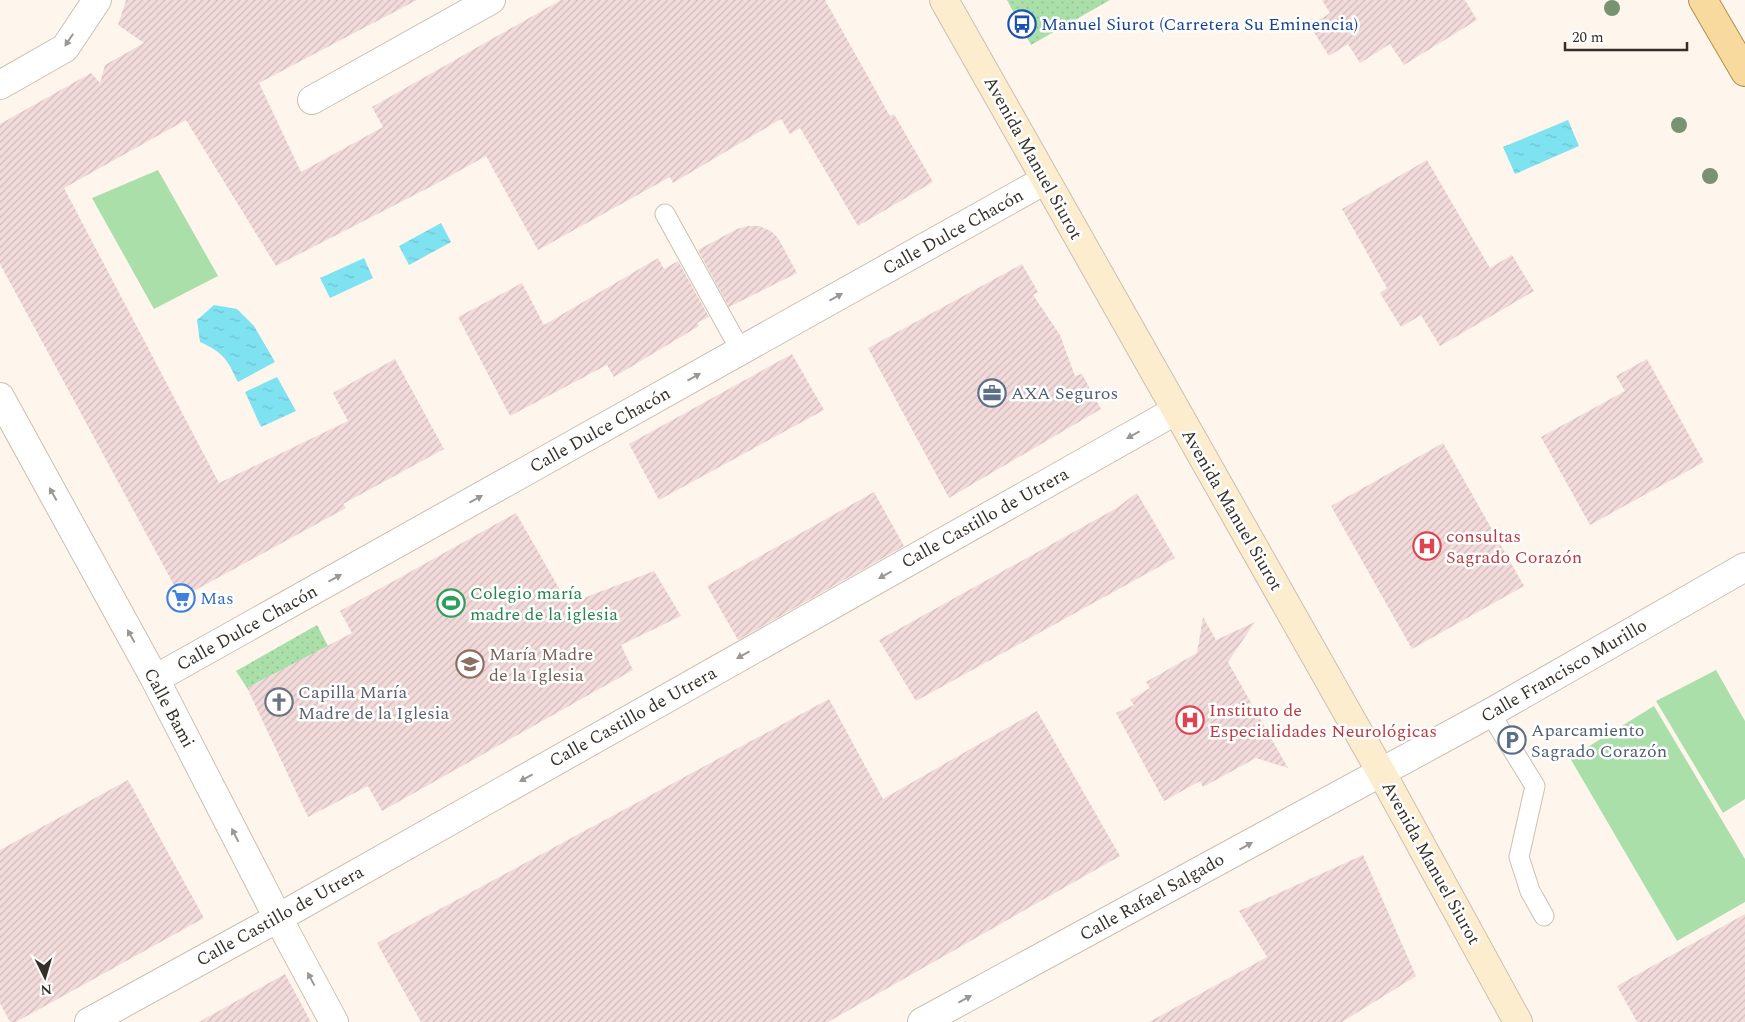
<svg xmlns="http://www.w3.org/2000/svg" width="1745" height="1022" viewBox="0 0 1745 1022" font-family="Spectral,serif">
<defs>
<pattern id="green-dots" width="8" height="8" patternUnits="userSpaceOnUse" patternTransform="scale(1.25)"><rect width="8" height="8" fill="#abdfaa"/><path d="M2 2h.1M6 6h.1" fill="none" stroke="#94c092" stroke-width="1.8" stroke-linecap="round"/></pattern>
<pattern id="water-ripples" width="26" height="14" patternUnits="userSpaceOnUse" patternTransform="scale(1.25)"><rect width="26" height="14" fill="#7fe2f1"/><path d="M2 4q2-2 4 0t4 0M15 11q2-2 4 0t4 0" fill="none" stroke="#6ec2cf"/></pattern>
<pattern id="building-hatch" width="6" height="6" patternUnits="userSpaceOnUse" patternTransform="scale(1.25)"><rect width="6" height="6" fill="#f2dbda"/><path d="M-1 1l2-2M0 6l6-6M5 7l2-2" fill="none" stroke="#d0bcbb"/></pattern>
</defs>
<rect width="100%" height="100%" fill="#fef6ed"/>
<!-- green -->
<g fill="url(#green-dots)">
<polygon points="1007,0 1110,0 1031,45"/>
<polygon points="317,625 328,646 247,688 236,671"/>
</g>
<!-- pitch -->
<g fill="#abdfaa">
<polygon points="158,170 218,276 154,309 92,198"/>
<polygon points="1716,670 1745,721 1745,799 1723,813 1656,701"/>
<polygon points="1654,706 1745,859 1745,902 1677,941 1570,758"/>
</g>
<!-- water -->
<g fill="url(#water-ripples)">
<polygon points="1568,120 1579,146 1515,174 1503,147"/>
<polygon points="441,223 451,242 409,265 399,246"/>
<polygon points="364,258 373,278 330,298 320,278"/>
<path d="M214,305l23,4 17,17 21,36 -37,20c-11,-23 -14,-29 -38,-40l-3,-22z"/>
<polygon points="277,377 296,411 261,427 245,392"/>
</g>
<!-- building -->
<g fill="url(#building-hatch)">
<polygon points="126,0 417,0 259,83 301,172 383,127 372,107 561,0 825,0 890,116 894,114 933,182 858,226 800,128 790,134 781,119 673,183 670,177 538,250 486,156 432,186 276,266 186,120 64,188 219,483 348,421 333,393 395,359 444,449 343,504 346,508 181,598 0,264 0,124 91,73 100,83 105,65 144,43 118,25"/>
<polygon points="1322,0 1465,0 1477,20 1404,65 1390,44 1360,63 1348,44 1329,56 1310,26 1330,13"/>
<polygon points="1427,160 1490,268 1512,255 1534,291 1440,346 1421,315 1401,327 1380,293 1387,288 1342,209"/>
<polygon points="748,226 759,226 771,231 778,238 797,273 729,307 698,250 737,229"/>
<polygon points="658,258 664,269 678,261 709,317 697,323 699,326 614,377 607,365 510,416 458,317 522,283 544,325"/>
<polygon points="1022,264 1038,292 1033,295 1060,335 1075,376 1082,374 1101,409 949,498 868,348"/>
<polygon points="792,354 824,410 659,500 629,444"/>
<polygon points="1647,359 1704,462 1590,525 1541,437 1625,391 1616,376"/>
<polygon points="1443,443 1524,586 1412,649 1331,506"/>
<polygon points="874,492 904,546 738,640 707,586"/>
<polygon points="1137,493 1175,558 916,701 879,640 1115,509"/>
<polygon points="516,513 568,604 654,571 681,616 621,645 633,670 382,811 368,786 308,817 247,688 352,633 340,611"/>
<polygon points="1203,617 1216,640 1255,622 1228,662 1288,768 1256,758 1203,787 1200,781 1164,801 1116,713 1134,705 1130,700 1150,688 1146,682 1197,653"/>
<polygon points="829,699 883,799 1037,711 1120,856 828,1022 421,1022 377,943"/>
<polygon points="128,780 204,918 16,1022 10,1022 0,1003 0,850"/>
<polygon points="1363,855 1416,976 1342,1022 1149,1022 1267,957 1239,911"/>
<polygon points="1745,914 1745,1022 1637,1022 1617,986"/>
<polygon points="285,974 311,1022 199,1022"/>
</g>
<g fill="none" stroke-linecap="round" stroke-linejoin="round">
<!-- lane casing -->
<g stroke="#ccbfb1" stroke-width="21">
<g id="lane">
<polyline points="665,214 741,351"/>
<polyline points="1490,713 1535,786 1519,857 1530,891 1544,916"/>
</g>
</g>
<!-- street casing -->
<g stroke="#ccbfb1" stroke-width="30">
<g id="street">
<polyline points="0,85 65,48 97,0"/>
<polyline points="312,100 491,0"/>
<polyline points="0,397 155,679 278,918 334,1022"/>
<polyline points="155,679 1045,180"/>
<polyline points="89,1022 278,918 1175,411"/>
<polyline points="922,1022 1490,713 1745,567"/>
</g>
</g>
<!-- secondary casing -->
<g stroke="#ccbfb1" stroke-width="30">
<polyline id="secondary" points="944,0 1381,772 1518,1022"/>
</g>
<!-- primary casing -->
<g stroke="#b18f4b" stroke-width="30">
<polyline id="primary" points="1703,0 1745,72"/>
</g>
<!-- lane -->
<use href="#lane" stroke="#fff" stroke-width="19"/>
<!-- street -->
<use href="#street" stroke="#fff" stroke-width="28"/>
<!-- secondary -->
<use href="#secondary" stroke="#fcedcf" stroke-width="28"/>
<!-- primary -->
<use href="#primary" stroke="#f9da9e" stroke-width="28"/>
</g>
<!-- trees -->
<g fill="#779372">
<circle cx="1612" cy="8" r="8"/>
<circle cx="1679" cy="125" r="8"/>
<circle cx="1710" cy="176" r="8"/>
</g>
<!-- one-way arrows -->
<defs><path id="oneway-solid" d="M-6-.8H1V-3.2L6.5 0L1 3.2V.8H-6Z" transform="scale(1.25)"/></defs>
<g fill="#9a9794">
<use href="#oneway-solid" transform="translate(69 40) rotate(124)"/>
<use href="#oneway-solid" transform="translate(836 297) rotate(-29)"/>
<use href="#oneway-solid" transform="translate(694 377) rotate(-29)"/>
<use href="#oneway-solid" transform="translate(1133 435) rotate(151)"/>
<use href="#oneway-solid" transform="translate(53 494) rotate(-119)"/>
<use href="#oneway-solid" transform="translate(476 499) rotate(-29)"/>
<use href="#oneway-solid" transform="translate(885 575) rotate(151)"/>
<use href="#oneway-solid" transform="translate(335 578) rotate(-29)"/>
<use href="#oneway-solid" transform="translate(131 636) rotate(-119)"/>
<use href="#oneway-solid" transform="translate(743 655) rotate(151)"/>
<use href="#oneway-solid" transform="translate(526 778) rotate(151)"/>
<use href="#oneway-solid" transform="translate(235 835) rotate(-117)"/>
<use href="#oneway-solid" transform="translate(1246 846) rotate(-29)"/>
<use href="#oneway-solid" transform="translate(311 979) rotate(-118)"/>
<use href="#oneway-solid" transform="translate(965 999) rotate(-29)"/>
</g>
<!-- icons -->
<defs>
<g id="bus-ring" transform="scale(1.4375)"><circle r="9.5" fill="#fff" stroke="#1a4fb4" stroke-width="1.5"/><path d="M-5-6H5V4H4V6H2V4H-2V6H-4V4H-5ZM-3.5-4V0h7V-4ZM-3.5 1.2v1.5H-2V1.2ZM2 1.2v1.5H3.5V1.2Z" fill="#1a4fb4"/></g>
<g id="office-ring" transform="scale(1.4375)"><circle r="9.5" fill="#fff" stroke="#5c6f8a" stroke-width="1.5"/><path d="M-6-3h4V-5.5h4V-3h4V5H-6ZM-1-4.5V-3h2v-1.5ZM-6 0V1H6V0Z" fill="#5c6f8a"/></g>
<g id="hospital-ring" transform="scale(1.4375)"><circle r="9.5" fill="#fff" stroke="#e0444e" stroke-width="1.5"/><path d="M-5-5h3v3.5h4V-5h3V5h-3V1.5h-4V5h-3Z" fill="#e0444e"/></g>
<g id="supermarket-ring" transform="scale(1.4375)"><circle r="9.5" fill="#fff" stroke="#3f7fe0" stroke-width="1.5"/><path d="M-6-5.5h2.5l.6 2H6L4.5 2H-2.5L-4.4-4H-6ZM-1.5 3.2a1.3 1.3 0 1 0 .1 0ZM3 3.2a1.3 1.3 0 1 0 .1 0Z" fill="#3f7fe0"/></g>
<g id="stadium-ring" transform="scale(1.4375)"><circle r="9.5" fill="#fff" stroke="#2e9e5b" stroke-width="1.5"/><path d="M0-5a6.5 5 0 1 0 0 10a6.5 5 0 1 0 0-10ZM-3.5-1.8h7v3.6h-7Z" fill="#2e9e5b"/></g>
<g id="school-ring" transform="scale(1.4375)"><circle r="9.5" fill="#fff" stroke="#8d6e63" stroke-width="1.5"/><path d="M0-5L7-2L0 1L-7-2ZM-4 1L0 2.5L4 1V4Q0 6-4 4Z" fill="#8d6e63"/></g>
<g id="church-ring" transform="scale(1.4375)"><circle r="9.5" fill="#fff" stroke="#6b7280" stroke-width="1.5"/><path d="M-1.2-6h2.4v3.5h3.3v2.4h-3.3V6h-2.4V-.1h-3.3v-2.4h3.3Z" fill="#6b7280"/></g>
<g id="parking-ring" transform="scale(1.4375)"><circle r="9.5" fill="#fff" stroke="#5c6f8a" stroke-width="1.5"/><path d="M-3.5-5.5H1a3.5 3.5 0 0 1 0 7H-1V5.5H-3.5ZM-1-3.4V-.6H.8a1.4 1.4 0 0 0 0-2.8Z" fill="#5c6f8a"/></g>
</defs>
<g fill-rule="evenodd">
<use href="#bus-ring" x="1022" y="24"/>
<use href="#office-ring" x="992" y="393"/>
<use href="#hospital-ring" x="1427" y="546"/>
<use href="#supermarket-ring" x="181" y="598"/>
<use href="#stadium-ring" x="451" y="603"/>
<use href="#school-ring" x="470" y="664"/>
<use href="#church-ring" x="279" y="702"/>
<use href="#hospital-ring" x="1190" y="720"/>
<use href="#parking-ring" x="1512" y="740"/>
</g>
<g text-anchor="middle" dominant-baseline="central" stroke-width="5" stroke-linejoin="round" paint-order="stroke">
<!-- transit labels -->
<g font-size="18" fill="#164399" stroke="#fff" text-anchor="start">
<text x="1041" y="24">Manuel Siurot (Carretera Su Eminencia)</text>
</g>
<!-- street labels -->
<g font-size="18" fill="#342f29" stroke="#fff">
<text transform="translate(1033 158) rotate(61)">Avenida Manuel Siurot</text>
<text transform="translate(953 232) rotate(-29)">Calle Dulce Chacón</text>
<text transform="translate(600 430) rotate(-29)">Calle Dulce Chacón</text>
<text transform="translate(1232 510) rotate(60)">Avenida Manuel Siurot</text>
<text transform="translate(985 518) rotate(-29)">Calle Castillo de Utrera</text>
<text transform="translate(247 628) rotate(-29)">Calle Dulce Chacón</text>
<text transform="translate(1564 671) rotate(-30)">Calle Francisco Murillo</text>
<text transform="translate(169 708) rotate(62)">Calle Bami</text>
<text transform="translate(633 717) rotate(-29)">Calle Castillo de Utrera</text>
<text transform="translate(1431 863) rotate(61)">Avenida Manuel Siurot</text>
<text transform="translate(1152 897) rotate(-29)">Calle Rafael Salgado</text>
<text transform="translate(280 916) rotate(-29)">Calle Castillo de Utrera</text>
</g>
<!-- service labels -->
<g font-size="18" fill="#4e5e75" stroke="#fff" text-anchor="start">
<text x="1011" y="393">AXA Seguros</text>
<text x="1531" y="730">Aparcamiento<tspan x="1531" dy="21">Sagrado Corazón</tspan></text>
</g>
<!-- health labels -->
<g font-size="18" fill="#be3a42" stroke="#fff" text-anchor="start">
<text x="1446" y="536">consultas<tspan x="1446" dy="21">Sagrado Corazón</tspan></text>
<text x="1209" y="710">Instituto de<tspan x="1209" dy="21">Especialidades Neurológicas</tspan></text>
</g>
<!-- leisure labels -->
<g font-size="18" fill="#27864d" stroke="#fff" text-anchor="start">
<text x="470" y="593">Colegio maría<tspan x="470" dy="21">madre de la iglesia</tspan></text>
</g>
<!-- shop labels -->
<g font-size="18" fill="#366cbe" stroke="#fff" text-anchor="start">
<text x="200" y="598">Mas</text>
</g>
<!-- education labels -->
<g font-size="18" fill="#785e54" stroke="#fff" text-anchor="start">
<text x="489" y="654">María Madre<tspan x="489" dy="21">de la Iglesia</tspan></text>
</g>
<!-- worship labels -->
<g font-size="18" fill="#5b616d" stroke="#fff" text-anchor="start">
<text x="298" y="692">Capilla María<tspan x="298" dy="21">Madre de la Iglesia</tspan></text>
</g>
</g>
<!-- north arrow -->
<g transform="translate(45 977) rotate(175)" stroke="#ffffff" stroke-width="4" paint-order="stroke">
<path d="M0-4L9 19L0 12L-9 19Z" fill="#342f29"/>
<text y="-8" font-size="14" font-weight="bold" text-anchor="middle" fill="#342f29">N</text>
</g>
<!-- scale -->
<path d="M1565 42v8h122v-8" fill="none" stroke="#342f29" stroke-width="2.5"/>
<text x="1572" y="42" font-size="15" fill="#342f29" stroke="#ffffff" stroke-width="4" paint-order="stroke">20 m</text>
</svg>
